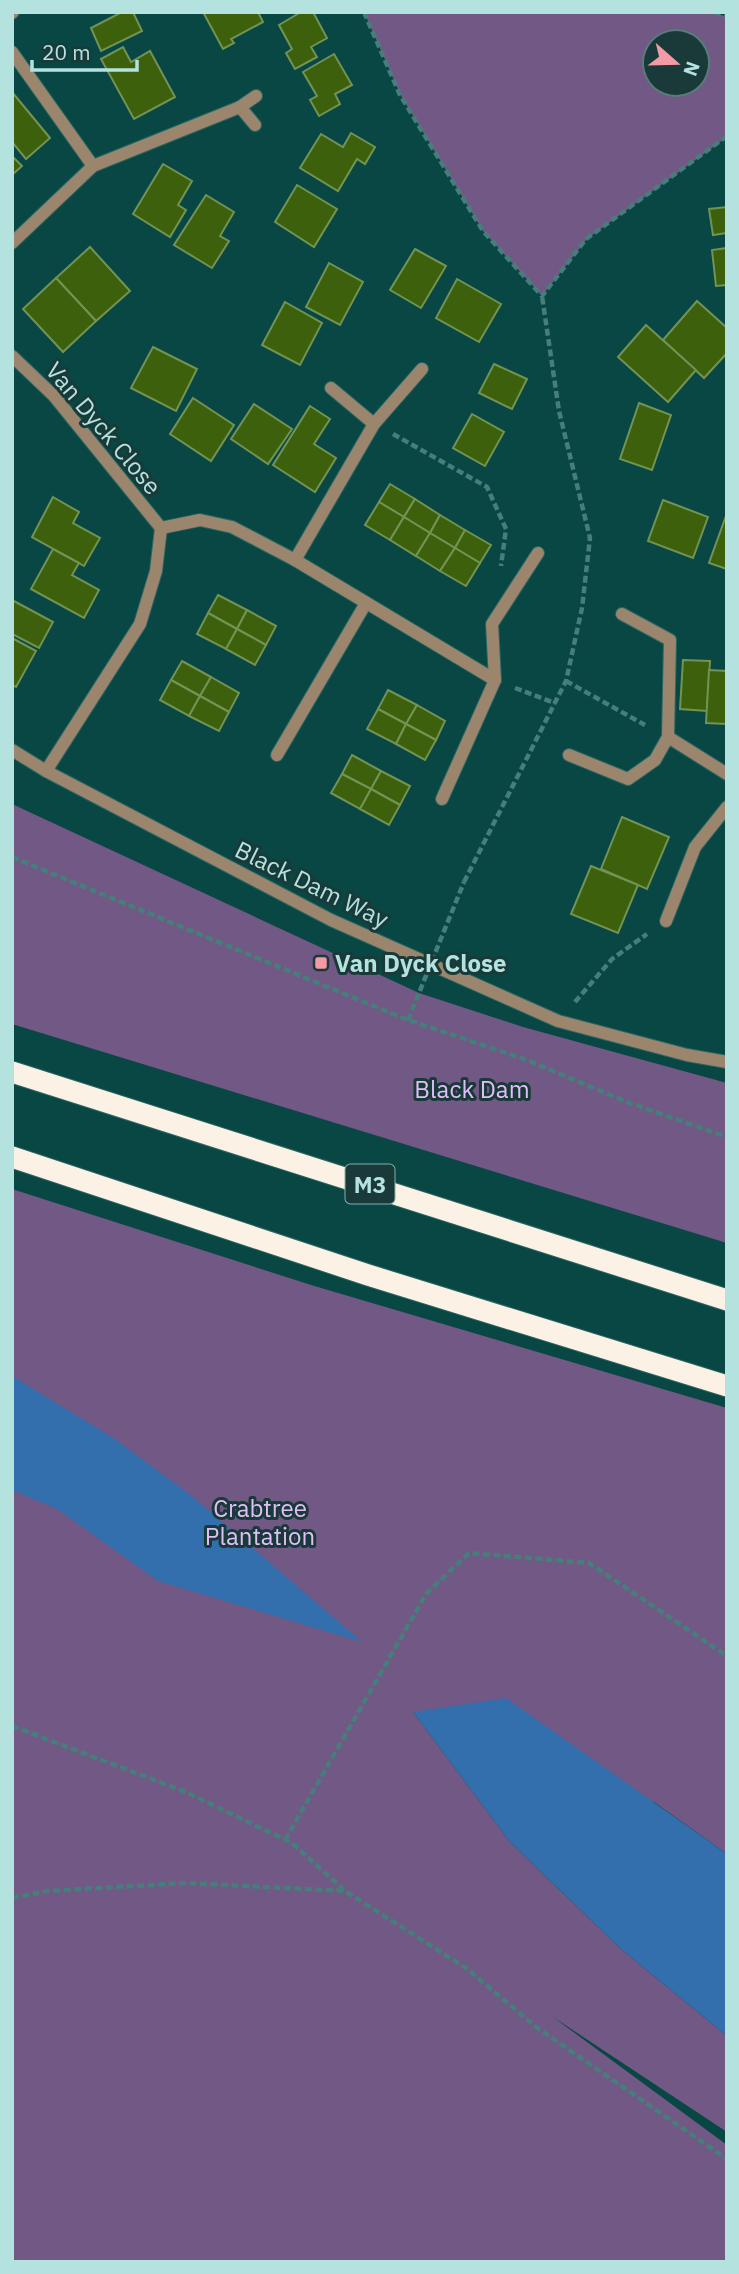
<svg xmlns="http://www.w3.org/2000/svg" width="739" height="2274" viewBox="0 0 739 2274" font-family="'IBM Plex Sans',sans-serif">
<rect width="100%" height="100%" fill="#094745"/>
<!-- green -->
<g fill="#725884" fill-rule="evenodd">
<path d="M364,12h349l14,5v120l-140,102 -45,57 -59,-65 -82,-135zM655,42h42v42h-42z"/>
<polygon points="12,804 419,993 523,1027 727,1083 727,1243 12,1024"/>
<polygon points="12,1189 311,1285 727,1408 727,1854 654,1802 413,1712 510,1842 621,1949 727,2036 727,2132 553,2017 727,2145 727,2262 12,2262"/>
</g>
<!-- water -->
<g fill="#326fac">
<polygon points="12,1376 115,1439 193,1497 362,1642 158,1581 57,1509 12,1490"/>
<polygon points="506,1698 727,1854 727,2036 621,1949 510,1842 413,1712"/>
</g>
<!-- building -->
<g fill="#3c600c" stroke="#729353" stroke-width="2">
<polygon points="122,12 133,12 142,31 101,51 91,28"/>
<polygon points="203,12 258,12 263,22 231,39 234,43 223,49"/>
<polygon points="301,12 313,12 327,38 311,47 317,57 295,69 286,53 292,49 279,25"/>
<polygon points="123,47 131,62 150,51 175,97 134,119 101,59"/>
<polygon points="334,54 352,85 335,94 340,104 319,116 310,100 317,96 303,72"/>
<polygon points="12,92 50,138 26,159 12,142"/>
<polygon points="351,133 375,147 365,164 357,159 338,191 300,168 321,134 343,147"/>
<polygon points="12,156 22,166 12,175"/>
<polygon points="163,164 192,181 178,205 186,210 170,237 133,214"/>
<polygon points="297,185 337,209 314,247 275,222"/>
<polygon points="206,195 234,212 220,236 229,241 212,268 174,245"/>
<polygon points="727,207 727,233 713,235 709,209"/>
<polygon points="90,247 130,291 96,321 56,278"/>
<polygon points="727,248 727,285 716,286 712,250"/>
<polygon points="415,249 446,266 421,308 390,290"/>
<polygon points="329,263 363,282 340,325 306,307"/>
<polygon points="56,278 96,321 63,352 23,309"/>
<polygon points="457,279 501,304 479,342 436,318"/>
<polygon points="697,301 727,328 727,353 704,378 663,340"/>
<polygon points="285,302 322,323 300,365 262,345"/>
<polygon points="646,325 696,370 668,402 618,357"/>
<polygon points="153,347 197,369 176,411 131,388"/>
<polygon points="494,364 527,379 512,409 479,393"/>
<polygon points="193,398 234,425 211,461 170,434"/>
<polygon points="639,403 671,415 652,470 620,459"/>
<polygon points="254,404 292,429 268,464 231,439"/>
<polygon points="310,406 330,419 314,444 336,458 315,492 273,465"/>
<polygon points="472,414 504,432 485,466 453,448"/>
<polygon points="390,484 415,499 404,517 379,502"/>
<polygon points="53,497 79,512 73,523 100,538 84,566 32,537"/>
<polygon points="415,499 440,515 430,533 404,517"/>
<polygon points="663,500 708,517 693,558 648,541"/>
<polygon points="379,502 404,517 390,540 365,525"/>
<polygon points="440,515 465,530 455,548 430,533"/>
<polygon points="726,516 727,516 727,569 709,563"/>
<polygon points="404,517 430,533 416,556 390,540"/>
<polygon points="465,530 491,545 480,563 455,548"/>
<polygon points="430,533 455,548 440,571 416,556"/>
<polygon points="455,548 480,563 466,586 440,571"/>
<polygon points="53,549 79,563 72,575 99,590 84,618 31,589"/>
<polygon points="218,595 247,610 237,629 208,613"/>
<polygon points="12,600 53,622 39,648 12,634"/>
<polygon points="247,610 276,626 266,645 237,629"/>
<polygon points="208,613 237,629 226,649 197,634"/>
<polygon points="237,629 266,645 255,665 226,649"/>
<polygon points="12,638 36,651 16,687 12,685"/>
<polygon points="683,660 710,661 707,711 680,709"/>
<polygon points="182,661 211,677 200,696 171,680"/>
<polygon points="709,670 727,671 727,724 706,723"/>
<polygon points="211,677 239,693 229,712 200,696"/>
<polygon points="171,680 200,696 189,716 160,700"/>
<polygon points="388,690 417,705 406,724 378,709"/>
<polygon points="200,696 229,712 219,731 189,716"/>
<polygon points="417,705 445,721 436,740 406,724"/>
<polygon points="378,709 406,724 396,744 367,729"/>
<polygon points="406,724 436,740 425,760 396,744"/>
<polygon points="352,755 381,771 371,789 342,774"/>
<polygon points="381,771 410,786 400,805 371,789"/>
<polygon points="342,774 371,789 360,809 331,793"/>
<polygon points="371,789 400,805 389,825 360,809"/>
<polygon points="622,817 669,837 647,889 601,869"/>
<polygon points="591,866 638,885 618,933 571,914"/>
</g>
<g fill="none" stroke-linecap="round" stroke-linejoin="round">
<!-- minor casing -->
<g stroke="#2b6664" stroke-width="14">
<g id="minor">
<polyline points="12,13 13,12"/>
<polyline points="12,52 93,166"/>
<polyline points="240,107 255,125"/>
<polyline points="12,243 93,166 240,107 256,96"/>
<polyline points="12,356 54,396 161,528 200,520 232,527 295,560 495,680"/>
<polyline points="331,388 374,424"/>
<polyline points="295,560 374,424 422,369"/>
<polyline points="668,737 727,774"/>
<polyline points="12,750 46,771 331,920 558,1021 687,1055 727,1062"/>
<polyline points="277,755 366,603"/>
<polyline points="569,755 628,779 655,760 668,737 670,640 622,614"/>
<polyline points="46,771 140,624 156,571 161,528"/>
<polyline points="442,799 495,680 492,624 538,553"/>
<polyline points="666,921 695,847 727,807"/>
</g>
</g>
<!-- highway casing -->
<g stroke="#2b6664" stroke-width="23">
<g id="highway">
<polyline points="12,1072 727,1300"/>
<polyline points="12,1157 368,1275 727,1386"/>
</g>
</g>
<!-- path -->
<g stroke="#457e7b" stroke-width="4.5" stroke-dasharray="7 3.5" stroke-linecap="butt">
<polyline points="364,12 400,95 483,231 542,296 586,239 727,136"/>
<polyline points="714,12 727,17"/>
<polyline points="393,434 487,487 506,529 501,566"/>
<polyline points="566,681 645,725"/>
<polyline points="515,688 555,703"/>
<polyline points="12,857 408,1020 527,1060 627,1102 727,1137"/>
<polyline points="464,882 566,681 582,608 590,538 559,411 542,296"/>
<polyline points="575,1002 612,959 647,934"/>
<polyline points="12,1726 186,1792 292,1843 344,1890"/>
<polyline points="285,1840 426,1594 469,1553 589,1563 727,1656"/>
<polyline points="12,1898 47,1891 186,1883 345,1891 466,1968 536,2027 727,2159"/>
</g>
<!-- minor -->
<use href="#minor" stroke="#9b866d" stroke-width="12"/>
<!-- highway -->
<use href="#highway" stroke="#fcf1e5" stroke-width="21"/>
<!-- path-bridge -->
<polyline stroke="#457e7b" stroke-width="4.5" stroke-dasharray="7 3.5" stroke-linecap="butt" points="408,1020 464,882"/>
</g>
<!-- markers -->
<rect fill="#f49aa6" stroke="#193a38" stroke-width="2.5" x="314" y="956" width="14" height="14" rx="3.5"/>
<g text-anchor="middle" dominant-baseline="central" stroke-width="6" stroke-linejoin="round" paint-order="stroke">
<!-- shield labels -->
<rect fill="#193a38" stroke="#85b0ad" stroke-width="2" x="345.5" y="1164.5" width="49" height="39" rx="5"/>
<g font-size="23" font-weight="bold" fill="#b3e2df">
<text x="370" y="1184">M3</text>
</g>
<!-- street labels -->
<g font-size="24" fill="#b3e2df" stroke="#193a38">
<text transform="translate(104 428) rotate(50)">Van Dyck Close</text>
<text transform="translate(312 884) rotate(26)">Black Dam Way</text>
</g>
<!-- poi labels -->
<g font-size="24" font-weight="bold" fill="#b3e2df" stroke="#193a38" text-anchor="start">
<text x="335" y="963">Van Dyck Close</text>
</g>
<!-- park labels -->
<g font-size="24" fill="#e0bef8" stroke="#193a38">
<text x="472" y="1089">Black Dam</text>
<text x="260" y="1508">Crabtree<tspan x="260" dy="28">Plantation</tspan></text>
</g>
</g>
<!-- border -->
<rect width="739" height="2274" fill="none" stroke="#b3e2df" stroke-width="28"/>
<!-- north arrow -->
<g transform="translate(676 63) rotate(110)"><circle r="33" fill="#193a38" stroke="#577d7b" stroke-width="2"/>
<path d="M0-5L12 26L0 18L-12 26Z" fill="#f49aa6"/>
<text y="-10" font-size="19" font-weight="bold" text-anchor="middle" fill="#b3e2df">N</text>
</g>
<!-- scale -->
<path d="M32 60v10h105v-10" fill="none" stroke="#b3e2df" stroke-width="3.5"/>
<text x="42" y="60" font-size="21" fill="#b3e2df" stroke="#193a38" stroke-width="5" paint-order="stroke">20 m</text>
</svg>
